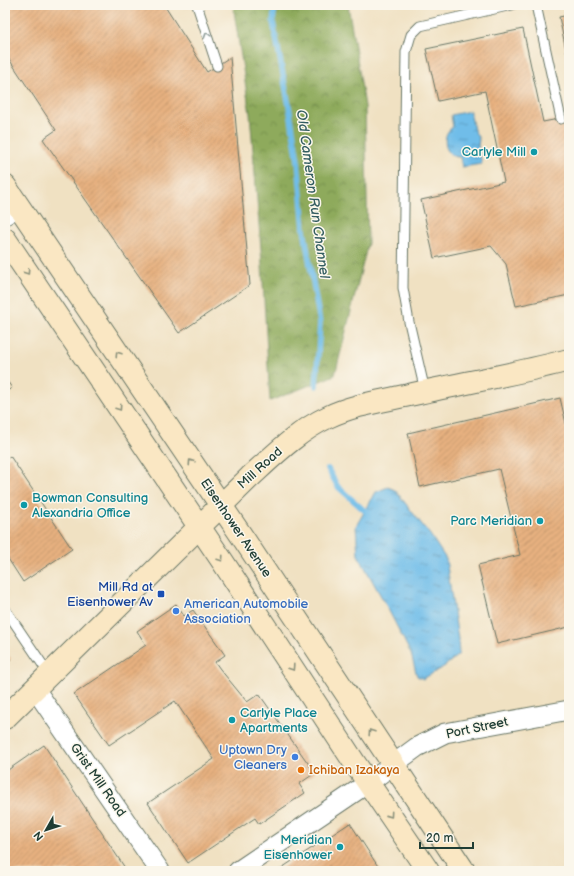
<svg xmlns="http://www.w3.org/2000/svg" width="574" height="876" viewBox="0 0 574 876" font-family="'Balsamiq Sans',sans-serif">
<defs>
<pattern id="forest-crowns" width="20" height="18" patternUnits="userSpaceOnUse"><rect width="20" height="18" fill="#8eaa5c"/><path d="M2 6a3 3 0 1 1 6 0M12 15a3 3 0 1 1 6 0" fill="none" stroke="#738c4d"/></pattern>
<pattern id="water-ripples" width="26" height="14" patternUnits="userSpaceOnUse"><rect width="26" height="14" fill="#6fbde9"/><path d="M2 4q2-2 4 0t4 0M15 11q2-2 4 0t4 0" fill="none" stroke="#5b9bbe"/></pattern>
<pattern id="building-hatch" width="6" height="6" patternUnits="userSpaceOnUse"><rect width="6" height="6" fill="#e7b180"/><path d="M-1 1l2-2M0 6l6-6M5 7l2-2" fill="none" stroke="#bb916a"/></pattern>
</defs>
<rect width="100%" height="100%" fill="#fbf7ec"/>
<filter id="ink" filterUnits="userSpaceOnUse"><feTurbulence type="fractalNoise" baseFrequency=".025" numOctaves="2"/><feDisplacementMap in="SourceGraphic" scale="8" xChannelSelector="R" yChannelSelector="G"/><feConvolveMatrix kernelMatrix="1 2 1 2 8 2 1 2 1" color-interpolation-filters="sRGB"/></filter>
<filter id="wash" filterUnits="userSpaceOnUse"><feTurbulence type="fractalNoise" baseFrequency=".012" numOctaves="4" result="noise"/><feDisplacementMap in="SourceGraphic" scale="16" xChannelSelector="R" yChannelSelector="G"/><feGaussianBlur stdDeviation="0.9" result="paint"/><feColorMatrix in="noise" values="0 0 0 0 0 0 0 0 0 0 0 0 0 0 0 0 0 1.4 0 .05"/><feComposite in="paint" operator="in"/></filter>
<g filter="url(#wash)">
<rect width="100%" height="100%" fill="#f0e1c2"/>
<!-- forest -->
<polygon fill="url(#forest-crowns)" stroke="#567448" points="233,5 348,5 365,106 368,243 335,375 270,401 261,249 250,114"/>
<!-- water -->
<g fill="url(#water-ripples)" stroke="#477d8e">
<path d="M470,111l4,19 5,9 -1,7 4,18 -20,3 -2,-10c-16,1 -20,-23 -7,-30l-2,-12z"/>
<polygon points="388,487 395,490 431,536 446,559 458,639 459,654 445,666 423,679 417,676 411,654 387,607 358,555 356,526 376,492"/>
</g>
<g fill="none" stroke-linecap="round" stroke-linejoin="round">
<!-- stream -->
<g stroke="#6fbde9" stroke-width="5.5">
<polyline points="275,5 273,22 289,106 298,161 304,230 320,323 316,386"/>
<polyline points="328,469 338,487 365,511"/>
</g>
</g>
<g id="blocks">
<!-- building -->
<g fill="url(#building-hatch)">
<polygon points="5,5 164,5 207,72 230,57 250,285 179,333 43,139 56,130 5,53"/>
<polygon points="569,15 569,59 568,59 559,17"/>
<polygon points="523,29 543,122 569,117 569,295 516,306 506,264 491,246 434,258 421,200 504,182 485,91 438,101 426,49"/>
<polygon points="5,378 12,388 5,392"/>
<polygon points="560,398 569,436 569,627 497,644 478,565 520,555 499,469 420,487 408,433"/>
<polygon points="10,456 72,549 23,582 5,554 5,460"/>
<polygon points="176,604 184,616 193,610 225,655 215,662 220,669 247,702 259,694 315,773 299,784 305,793 259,824 255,818 188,863 148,803 214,759 175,701 109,745 74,694 146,645 137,631"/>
<polygon points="5,650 11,659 5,663"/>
<polygon points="44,745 127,871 5,871 5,772"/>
<polygon points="350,823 381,871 277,871"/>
</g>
</g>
</g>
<g filter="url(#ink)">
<use href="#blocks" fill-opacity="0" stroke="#687666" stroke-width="1"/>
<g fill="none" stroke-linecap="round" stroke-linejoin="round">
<!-- lane casing -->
<g stroke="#687666" stroke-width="11">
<g id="lane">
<polyline points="197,5 217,66"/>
<polyline points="536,5 561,119"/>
<polyline points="425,391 409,322 403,288 406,52 411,35 420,26 512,5"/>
<polyline points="5,609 49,674"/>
</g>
</g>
<!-- street casing -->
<g stroke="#687666" stroke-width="21">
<g id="street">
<polyline points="5,215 19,206"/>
<polyline points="35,689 160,871"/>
<polyline points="238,871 368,783 417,747 445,733 569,710"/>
</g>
</g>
<!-- secondary casing -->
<g stroke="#687666" stroke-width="24">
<g id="secondary">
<polyline points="5,186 245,541 464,871"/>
<polyline points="5,239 223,562 354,762 428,871"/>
<path d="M5,718l244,-240c24,-22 49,-47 79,-61 25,-12 54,-16 81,-22 54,-12 107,-21 160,-35"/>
</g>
</g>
<!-- lane -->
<use href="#lane" stroke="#fff" stroke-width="9"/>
<!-- street -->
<use href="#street" stroke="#fff" stroke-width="19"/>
<!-- secondary -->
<use href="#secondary" stroke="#fae7c3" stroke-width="22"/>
</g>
<!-- one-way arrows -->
<defs><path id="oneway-chevron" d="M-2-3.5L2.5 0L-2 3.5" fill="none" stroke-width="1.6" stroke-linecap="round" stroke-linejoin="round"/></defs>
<use stroke="#8f9e9a" href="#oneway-chevron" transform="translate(207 35) rotate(-108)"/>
<g stroke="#8c927c">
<use href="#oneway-chevron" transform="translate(27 272) rotate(56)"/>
<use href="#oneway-chevron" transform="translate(118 354) rotate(-124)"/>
<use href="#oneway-chevron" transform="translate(119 408) rotate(56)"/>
<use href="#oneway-chevron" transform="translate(191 462) rotate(-124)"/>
<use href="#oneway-chevron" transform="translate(221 559) rotate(56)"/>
<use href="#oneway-chevron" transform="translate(292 668) rotate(57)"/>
<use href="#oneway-chevron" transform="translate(371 732) rotate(-123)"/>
<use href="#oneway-chevron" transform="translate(390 815) rotate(55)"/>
</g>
</g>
<!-- markers -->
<g fill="#0f9aa8" stroke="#fbf7ec" stroke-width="1.5">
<circle cx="534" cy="152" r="4"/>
<circle cx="24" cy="505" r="4"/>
<circle cx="540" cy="521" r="4"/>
<circle cx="232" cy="720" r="4"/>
<circle cx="340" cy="847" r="4"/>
</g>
<rect fill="#1a4fb4" stroke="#fbf7ec" stroke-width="1.5" x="157" y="590" width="8" height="8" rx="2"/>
<g fill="#3f7fe0" stroke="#fbf7ec" stroke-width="1.5">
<circle cx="176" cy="611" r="4"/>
<circle cx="295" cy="757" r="4"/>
</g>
<circle fill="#e8710a" stroke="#fbf7ec" stroke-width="1.5" cx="301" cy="770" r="4"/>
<g text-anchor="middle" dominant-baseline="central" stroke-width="3" stroke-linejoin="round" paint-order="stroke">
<!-- culture labels -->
<g font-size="13" fill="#0d838f" stroke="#fbf7ec" text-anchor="end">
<text x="526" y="152">Carlyle Mill</text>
<text x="32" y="498" text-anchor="start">Bowman Consulting<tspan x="32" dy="15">Alexandria Office</tspan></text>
<text x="532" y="521">Parc Meridian</text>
<text x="240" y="713" text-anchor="start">Carlyle Place<tspan x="240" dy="15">Apartments</tspan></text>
<text x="332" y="840">Meridian<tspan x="332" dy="15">Eisenhower</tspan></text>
</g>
<!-- street labels -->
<g font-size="13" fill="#1f3d34" stroke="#fbf7ec">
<text transform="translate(260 468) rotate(-42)">Mill Road</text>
<text transform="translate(236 528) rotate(56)">Eisenhower Avenue</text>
<text transform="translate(477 728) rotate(-12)">Port Street</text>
<text transform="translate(98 780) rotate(55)">Grist Mill Road</text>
</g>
<!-- transit labels -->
<g font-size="13" fill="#164399" stroke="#fbf7ec" text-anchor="end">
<text x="153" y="587">Mill Rd at<tspan x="153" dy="15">Eisenhower Av</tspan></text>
</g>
<!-- shop labels -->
<g font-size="13" fill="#366cbe" stroke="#fbf7ec" text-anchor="start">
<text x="184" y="604">American Automobile<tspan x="184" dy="15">Association</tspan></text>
<text x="287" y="750" text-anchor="end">Uptown Dry<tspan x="287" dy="15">Cleaners</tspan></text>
</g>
<!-- food labels -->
<g font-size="13" fill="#c56008" stroke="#fbf7ec" text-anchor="start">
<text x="309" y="770">Ichiban Izakaya</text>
</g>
<!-- water labels -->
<g font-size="14" font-style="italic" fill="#335d61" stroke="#fbf7ec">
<text transform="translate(313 194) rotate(82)">Old Cameron Run Channel</text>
</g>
</g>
<!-- margin -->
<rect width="574" height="876" fill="none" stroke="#fbf7ec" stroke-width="20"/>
<!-- north arrow -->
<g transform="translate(46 830) rotate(231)" stroke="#fbf7ec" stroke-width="3" paint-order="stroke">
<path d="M0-3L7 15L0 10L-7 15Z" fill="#1f3d34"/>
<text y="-6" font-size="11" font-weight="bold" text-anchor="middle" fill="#1f3d34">N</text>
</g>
<!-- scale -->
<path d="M420 842v6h53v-6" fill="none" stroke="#1f3d34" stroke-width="2"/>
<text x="426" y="842" font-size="12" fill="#1f3d34" stroke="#fbf7ec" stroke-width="3" paint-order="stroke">20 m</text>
</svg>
